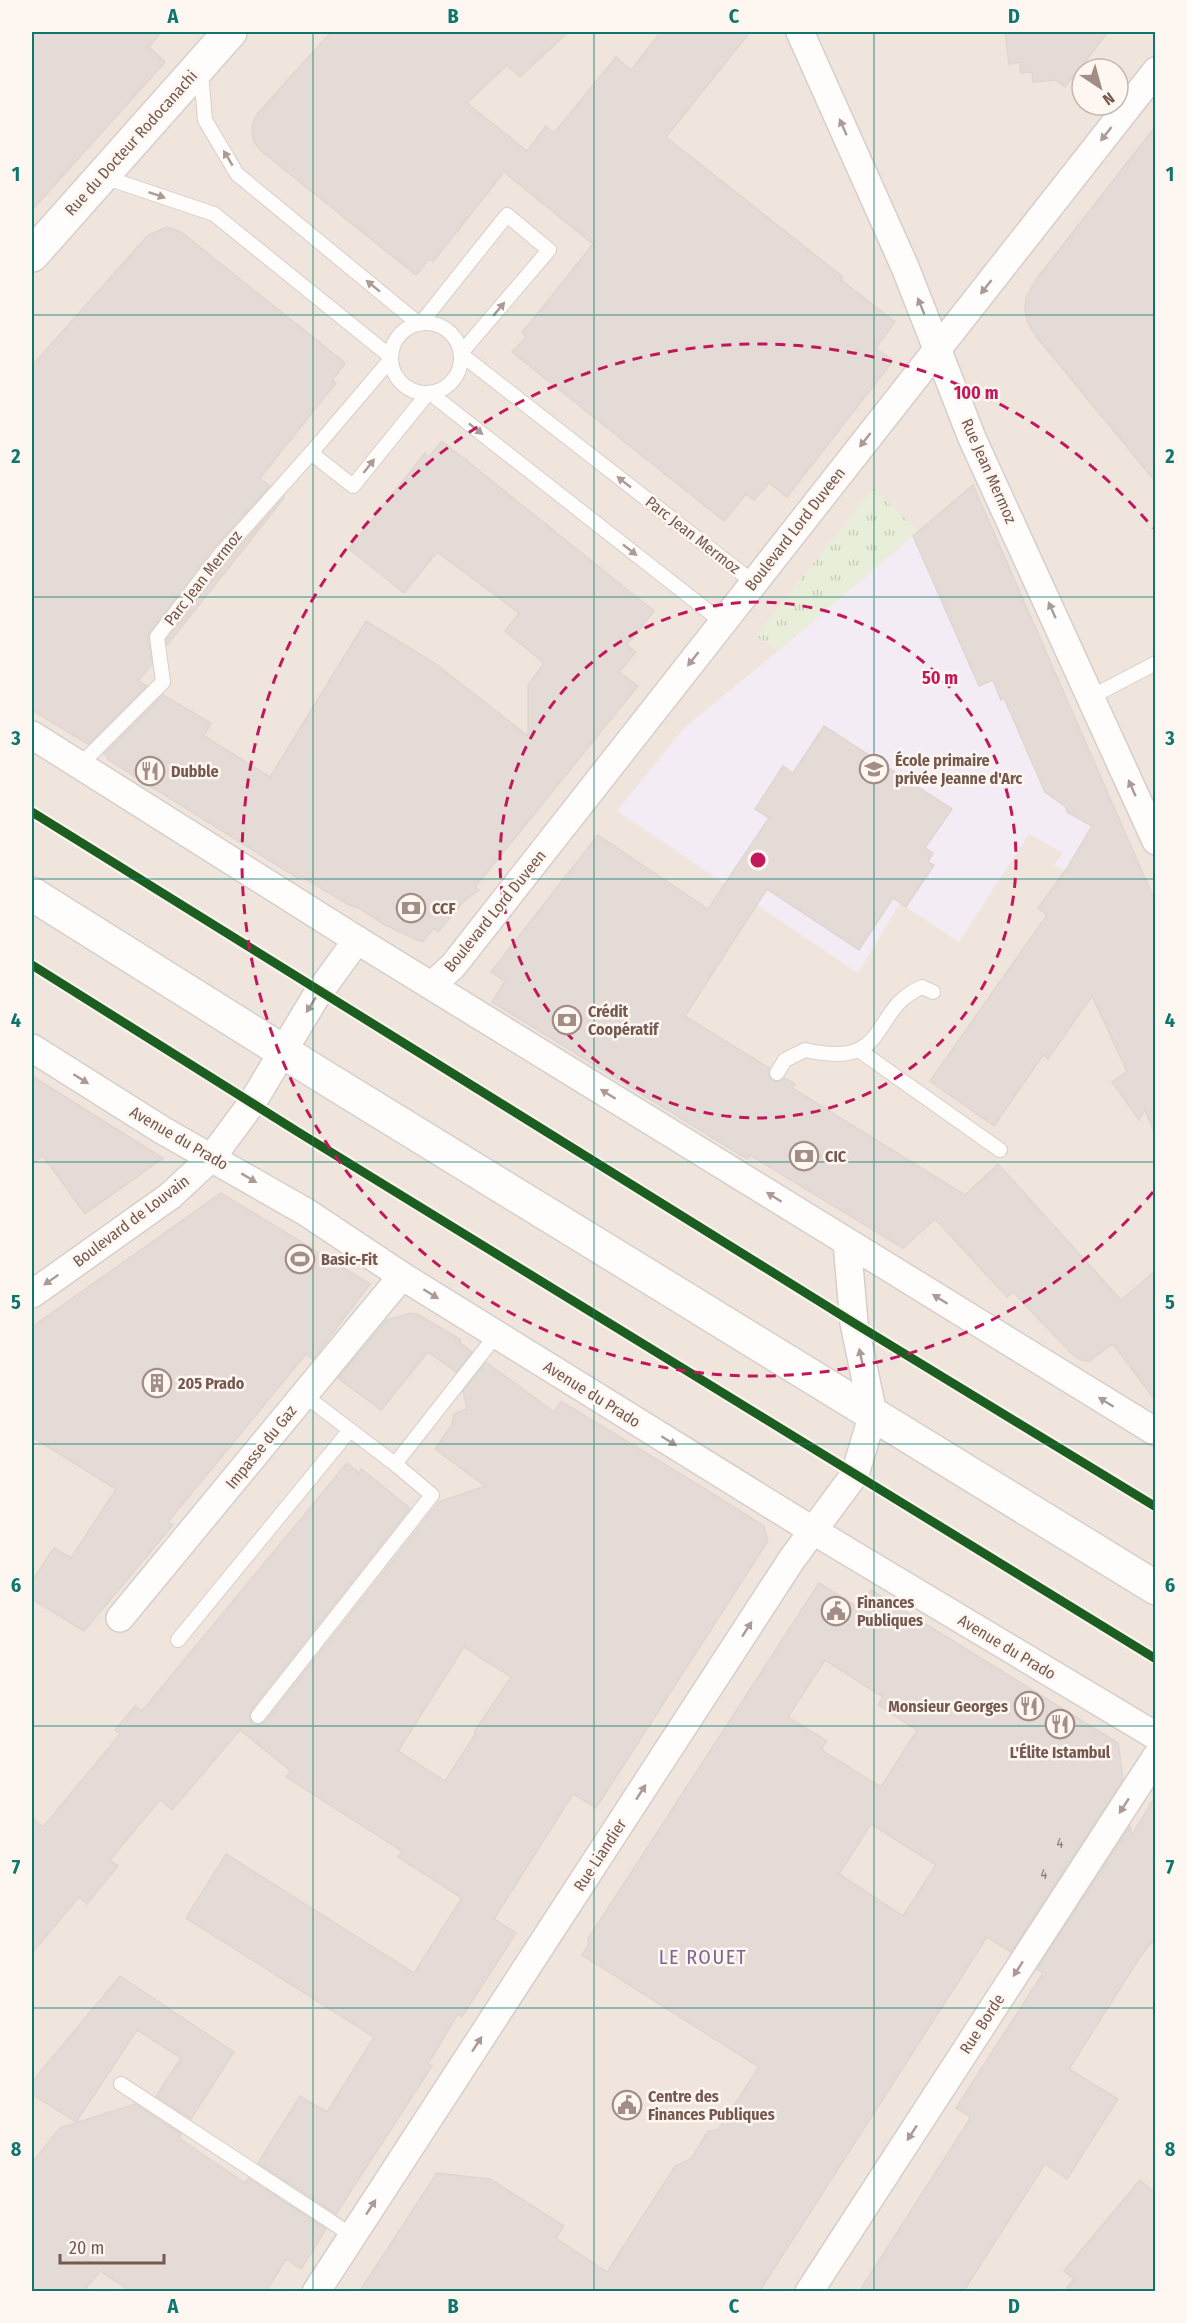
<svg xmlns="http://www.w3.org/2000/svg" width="1187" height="2323" viewBox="0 0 1187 2323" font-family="'Fira Sans Condensed',sans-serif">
<defs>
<pattern id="park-tufts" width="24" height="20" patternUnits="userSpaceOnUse" patternTransform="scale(1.5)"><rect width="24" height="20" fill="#e8eeda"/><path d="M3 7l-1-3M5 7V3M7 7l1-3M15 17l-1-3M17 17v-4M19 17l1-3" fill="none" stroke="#cacebd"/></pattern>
</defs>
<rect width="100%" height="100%" fill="#f8f3ee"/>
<!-- residential -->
<path fill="#f0e5dd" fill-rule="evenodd" d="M32,32h1123v2259l-1123,1zM1082,69h36v36h-36z"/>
<!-- education -->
<polygon fill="#f4ecf4" points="974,489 1134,851 1097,826 1065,871 1054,865 1063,853 1029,834 959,942 900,903 858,973 617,811 684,728 778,651 966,491"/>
<!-- park -->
<polygon fill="url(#park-tufts)" points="873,488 918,531 778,651 756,636"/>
<!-- building -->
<g fill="#e4dbd6" stroke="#e0d6d0" stroke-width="1.5" fill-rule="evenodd">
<polygon points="32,32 161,32 149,47 165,62 32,210"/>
<polygon points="331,32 568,32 520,77 507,65 467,103 527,151 546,126 554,133 616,57 631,70 661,32 750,32 666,137 843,277 841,280 895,322 876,348 893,361 787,497 769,483 754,500 746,494 724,521 512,352 526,337 522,333 593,244 504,172 433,262 429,259 416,275 260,150 254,142 252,132 253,122 258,113"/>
<polygon points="1005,32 1108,32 1065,87 1056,80 1033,82 1032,72 1021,73 1020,62 1009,64"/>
<polygon points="1155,127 1155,481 1035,335 1028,323 1025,311 1026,298 1035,281"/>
<polygon points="167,227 181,232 345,363 332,380 336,383 260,478 270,486 213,549 150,632 148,638 152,664 138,681 147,686 88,744 32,710 32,366 148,235"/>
<polygon points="442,441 654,611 627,645 636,652 619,672 638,686 475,887 479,890 464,901 438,932 434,928 422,942 385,925 359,908 349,905 301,876 299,879 107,759 108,757 104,754 163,695 211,723 204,736 270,777 366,621 436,664 528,736 528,685 544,663 505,631 519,613 437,552 404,593 349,549 425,453 429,457"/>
<polygon points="973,485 1155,901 1155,1134 1145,1110 1139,1120 1112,1082 1127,1071 1092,996 1048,1059 1043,1055 994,1126 930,1081 1047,915 1038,908 1069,865 1092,826 1067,812 1066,807 1045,792 1004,698 1001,700 993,680 979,686 913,536"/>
<polygon points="284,497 284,498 167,645 166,640 227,561"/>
<polygon points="824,726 952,809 925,848 933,853 928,862 934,865 906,907 893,898 859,950 767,889 685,1016 769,1068 768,1073 772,1080 777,1082 785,1078 795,1084 792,1088 965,1195 998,1164 1121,1300 1155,1271 1155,1400 1113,1344 1089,1361 1081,1360 1072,1354 1013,1292 1007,1297 935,1219 903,1248 750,1155 747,1159 492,1002 505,981 491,972 598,835 708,909 769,818 755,809 783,766 793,773"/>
<polygon points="32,1076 121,1132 163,1158 85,1214 43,1156 32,1164"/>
<polygon points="221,1193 370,1284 313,1359 306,1354 168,1522 173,1525 84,1631 32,1599 32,1581 54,1548 71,1558 116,1489 32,1437 32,1327"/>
<polygon points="411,1313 419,1315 461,1340 459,1342 472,1352 456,1372 428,1352 381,1410 338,1378 387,1320"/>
<path d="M486,1362l68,50 7,-11 149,91 54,34 4,15 -172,267 -23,-14 -79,125 22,14 -54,84 -4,-3 -30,50 4,2 -96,148 -78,-51 42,-67 27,16 47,-75 -188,-119 40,-64 188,119 48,-75 -64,-41 4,-6 -116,-74 5,-6 -51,-41 -68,80 -12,-10 -50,60 8,6 -31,38 -8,-7 -47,56v-135l11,9 77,-93 -5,-4 20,-24 7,5 205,-248 12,10 2,-4 49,39 -159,202 -2,5 3,8 5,2 8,-3 174,-220 46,-16 -50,-37 17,-25 2,-10 13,-5 -4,-18zM464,1647l47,30 -37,55 2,1 -31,48 -47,-30z"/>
<path d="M819,1583l40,25 12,-18 247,153 5,36 -112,173 -24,-15 -228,355h-400l78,-119 53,6 74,47 -8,12 51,34 68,-106 16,-7 17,-28 10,-1 41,-63 -177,-112 7,-11 -1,-5zM825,1660l58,37 -5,8 39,25 -36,57 -60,-37 6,-9 -39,-24zM871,1824l65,41 -33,51 -64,-42z"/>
<polygon points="1155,1797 1155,1938 1140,1957 1069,2069 1118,2099 1067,2179 1045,2164 963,2292 859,2292 971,2117 956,2108 1043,1973 1037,1969 1130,1826 1132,1835"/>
<polygon points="120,1976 234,2052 191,2119 156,2096 181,2058 137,2030 76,2122 32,2094 32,2082"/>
<polygon points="135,2104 181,2134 179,2138 245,2183 248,2178 326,2229 301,2269 286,2259 266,2292 132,2292 100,2271 83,2292 32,2292 32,2163 60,2128"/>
<polygon points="1140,2180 1155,2193 1155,2292 1064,2292 1074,2279 1064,2271"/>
</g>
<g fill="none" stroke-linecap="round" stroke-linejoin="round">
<!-- lane casing -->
<g stroke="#d6ceca" stroke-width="16">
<g id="lane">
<polyline points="201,72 205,120 237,174 419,324"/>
<polyline points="104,177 214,214 391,357"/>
<polyline points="421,323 507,215 549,250 461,353"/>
<circle cx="426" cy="358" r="35"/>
<polyline points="462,355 753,582"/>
<polyline points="430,393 722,622"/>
<polyline points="311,453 353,486 428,393"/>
<polyline points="1091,697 1156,663"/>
<polyline points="80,765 163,682 157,637 220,555 311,453 391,359"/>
<polyline points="860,1051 1000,1150"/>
<path d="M777,1073l8,-13 20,-10c88,20 63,-40 117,-63l11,5"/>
<polyline points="304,1395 395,1464 497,1334"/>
<polyline points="178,1640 350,1430"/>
<polyline points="258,1716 432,1495 395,1464"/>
<polyline points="121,2084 353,2236"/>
</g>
</g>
<!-- street casing -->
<g stroke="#d6ceca" stroke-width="30">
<g id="street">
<polyline points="800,32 905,267 972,438 1156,841"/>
<polyline points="32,735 357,940 1156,1432"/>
<polyline points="432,985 453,966 1156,71"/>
<polyline points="32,1048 162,1130 306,1212 402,1276 812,1530 1156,1736"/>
<polyline points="32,1294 170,1196 212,1157 252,1103 315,998 357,940"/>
<polyline points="120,1618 402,1276"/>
<polyline points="316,2292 792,1559 855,1474 873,1414 854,1323 847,1242"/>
<polyline points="809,2292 1156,1757"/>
</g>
</g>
<!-- secondary casing -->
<g stroke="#d7cfca" stroke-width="36">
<g id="secondary">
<polyline points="32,255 230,32"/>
<polyline points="32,894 319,1074 1156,1588"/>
</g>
</g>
<!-- lane -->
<use href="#lane" stroke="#fefdfc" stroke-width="14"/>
<!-- street -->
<use href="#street" stroke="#fefdfc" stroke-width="27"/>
<!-- secondary -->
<use href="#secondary" stroke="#fefdfc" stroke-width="33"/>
<!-- cycleway casing -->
<g stroke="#fef7f1" stroke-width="13">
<g id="cycleway">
<polyline points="32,812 854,1323 1156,1507"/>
<polyline points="32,965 298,1132 1156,1659"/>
</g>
</g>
<!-- cycleway -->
<use href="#cycleway" stroke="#1b5e20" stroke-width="9"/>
</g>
<!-- one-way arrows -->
<defs><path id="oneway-solid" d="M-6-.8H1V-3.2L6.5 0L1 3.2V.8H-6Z" transform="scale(1.5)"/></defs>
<g fill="#ac9a94">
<use href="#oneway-solid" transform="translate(843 127) rotate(-114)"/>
<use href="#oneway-solid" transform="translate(1106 134) rotate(128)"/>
<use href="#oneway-solid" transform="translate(228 158) rotate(-121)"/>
<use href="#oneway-solid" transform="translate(157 195) rotate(19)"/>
<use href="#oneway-solid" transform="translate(373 286) rotate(-141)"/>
<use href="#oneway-solid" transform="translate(986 287) rotate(128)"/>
<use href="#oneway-solid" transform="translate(921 306) rotate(-112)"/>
<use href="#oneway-solid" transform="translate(499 309) rotate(-50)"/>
<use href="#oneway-solid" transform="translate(476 429) rotate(38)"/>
<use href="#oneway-solid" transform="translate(865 440) rotate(128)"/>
<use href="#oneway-solid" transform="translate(369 466) rotate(-52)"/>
<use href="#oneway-solid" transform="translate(624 482) rotate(-142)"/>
<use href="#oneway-solid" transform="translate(630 550) rotate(38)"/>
<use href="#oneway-solid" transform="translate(1052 610) rotate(-114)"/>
<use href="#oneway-solid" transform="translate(693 659) rotate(128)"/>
<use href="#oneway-solid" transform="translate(1132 788) rotate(-114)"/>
<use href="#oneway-solid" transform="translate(311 1005) rotate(122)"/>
<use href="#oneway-solid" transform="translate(81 1079) rotate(32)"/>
<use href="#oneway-solid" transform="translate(608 1094) rotate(-148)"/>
<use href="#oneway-solid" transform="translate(249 1178) rotate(31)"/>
<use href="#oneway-solid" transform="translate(774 1197) rotate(-148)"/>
<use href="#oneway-solid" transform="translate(51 1280) rotate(145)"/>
<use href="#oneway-solid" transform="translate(431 1294) rotate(32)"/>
<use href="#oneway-solid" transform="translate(940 1299) rotate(-148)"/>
<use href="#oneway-solid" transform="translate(861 1357) rotate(-102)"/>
<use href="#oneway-solid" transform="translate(1106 1402) rotate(-148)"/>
<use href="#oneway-solid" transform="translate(669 1441) rotate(32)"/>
<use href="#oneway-solid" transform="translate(747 1629) rotate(-57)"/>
<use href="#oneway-solid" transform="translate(641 1792) rotate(-57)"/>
<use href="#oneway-solid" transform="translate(1124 1806) rotate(123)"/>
<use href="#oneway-solid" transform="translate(1018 1969) rotate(123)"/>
<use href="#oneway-solid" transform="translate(477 2044) rotate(-57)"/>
<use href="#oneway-solid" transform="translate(912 2133) rotate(123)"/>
<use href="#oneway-solid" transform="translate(371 2207) rotate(-57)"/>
</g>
<!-- grid -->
<path fill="none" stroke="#0f766e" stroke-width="1.5" stroke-opacity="0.55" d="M313,32v2260M594,32v2260M874,32v2260M32,315h1124M32,597h1124M32,879h1124M32,1162h1124M32,1444h1124M32,1726h1124M32,2008h1124"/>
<!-- distance rings -->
<g fill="none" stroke="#c2185b" stroke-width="3" stroke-dasharray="10 8">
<circle cx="758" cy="860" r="258"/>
<path d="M1153 1192A516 516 0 1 1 1153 528"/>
</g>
<!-- icons -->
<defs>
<g id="school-ring" transform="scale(1.5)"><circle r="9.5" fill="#fef7f1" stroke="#a38e87" stroke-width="1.5"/><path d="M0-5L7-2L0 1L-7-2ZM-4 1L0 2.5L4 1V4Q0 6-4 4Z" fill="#a38e87"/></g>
<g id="restaurant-ring" transform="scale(1.5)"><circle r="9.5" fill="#fef7f1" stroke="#a38e87" stroke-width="1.5"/><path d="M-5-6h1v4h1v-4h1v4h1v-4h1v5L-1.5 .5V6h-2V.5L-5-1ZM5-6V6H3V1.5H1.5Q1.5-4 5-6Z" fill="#a38e87"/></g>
<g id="bank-ring" transform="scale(1.5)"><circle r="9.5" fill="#fef7f1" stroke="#a38e87" stroke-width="1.5"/><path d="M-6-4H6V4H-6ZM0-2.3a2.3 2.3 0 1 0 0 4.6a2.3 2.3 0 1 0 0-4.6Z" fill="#a38e87"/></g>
<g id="stadium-ring" transform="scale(1.5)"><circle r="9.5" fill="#fef7f1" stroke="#a38e87" stroke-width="1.5"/><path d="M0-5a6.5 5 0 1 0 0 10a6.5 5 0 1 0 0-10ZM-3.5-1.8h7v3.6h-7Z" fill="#a38e87"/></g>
<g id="building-ring" transform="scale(1.5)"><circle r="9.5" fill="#fef7f1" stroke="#a38e87" stroke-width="1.5"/><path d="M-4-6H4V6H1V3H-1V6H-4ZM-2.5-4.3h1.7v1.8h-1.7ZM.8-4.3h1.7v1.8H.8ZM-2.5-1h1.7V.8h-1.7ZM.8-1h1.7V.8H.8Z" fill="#a38e87"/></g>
<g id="civic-ring" transform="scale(1.5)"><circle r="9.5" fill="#fef7f1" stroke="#a38e87" stroke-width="1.5"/><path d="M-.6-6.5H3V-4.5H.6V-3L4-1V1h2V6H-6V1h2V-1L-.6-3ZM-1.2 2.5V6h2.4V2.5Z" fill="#a38e87"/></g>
</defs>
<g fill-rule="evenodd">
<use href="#school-ring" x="874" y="769"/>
<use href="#restaurant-ring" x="150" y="771"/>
<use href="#bank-ring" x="411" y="908"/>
<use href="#bank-ring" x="567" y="1020"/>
<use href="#bank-ring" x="804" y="1156"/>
<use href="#stadium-ring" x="300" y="1259"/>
<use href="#building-ring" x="157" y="1383"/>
<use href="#civic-ring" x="836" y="1611"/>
<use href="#restaurant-ring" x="1029" y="1706"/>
<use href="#restaurant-ring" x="1060" y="1724"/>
<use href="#civic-ring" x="627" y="2105"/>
</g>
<g text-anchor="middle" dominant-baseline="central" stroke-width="5" stroke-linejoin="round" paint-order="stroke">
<!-- number labels -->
<g font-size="14" fill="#927b73">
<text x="1060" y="1843">4</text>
<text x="1044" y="1874">4</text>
</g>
<!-- street labels -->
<g font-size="16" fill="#75584f" stroke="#fef7f1">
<text transform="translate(131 143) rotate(-48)">Rue du Docteur Rodocanachi</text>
<text transform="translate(989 471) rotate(66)">Rue Jean Mermoz</text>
<text transform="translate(795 529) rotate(-52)">Boulevard Lord Duveen</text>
<text transform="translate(693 535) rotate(38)">Parc Jean Mermoz</text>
<text transform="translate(203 578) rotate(-52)">Parc Jean Mermoz</text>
<text transform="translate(495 911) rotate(-51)">Boulevard Lord Duveen</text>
<text transform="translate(179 1138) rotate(30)">Avenue du Prado</text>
<text transform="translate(131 1221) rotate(-37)">Boulevard de Louvain</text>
<text transform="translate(592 1394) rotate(32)">Avenue du Prado</text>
<text transform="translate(261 1447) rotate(-51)">Impasse du Gaz</text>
<text transform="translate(1007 1647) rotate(31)">Avenue du Prado</text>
<text transform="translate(600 1855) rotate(-57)">Rue Liandier</text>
<text transform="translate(982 2024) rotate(-57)">Rue Borde</text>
</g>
<!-- poi labels -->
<g font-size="16" font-weight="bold" fill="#75584f" stroke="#fef7f1" text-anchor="start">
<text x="895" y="760">École primaire<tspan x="895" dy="18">privée Jeanne d'Arc</tspan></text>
<text x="171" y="771">Dubble</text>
<text x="432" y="908">CCF</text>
<text x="588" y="1011">Crédit<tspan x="588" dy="18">Coopératif</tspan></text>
<text x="825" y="1156">CIC</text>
<text x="321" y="1259">Basic-Fit</text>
<text x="178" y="1383">205 Prado</text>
<text x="857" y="1602">Finances<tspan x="857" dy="18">Publiques</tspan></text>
<text x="1008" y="1706" text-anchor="end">Monsieur Georges</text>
<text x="1060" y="1752" text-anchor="middle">L'Élite Istambul</text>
<text x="648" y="2096">Centre des<tspan x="648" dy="18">Finances Publiques</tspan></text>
</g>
<!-- quarter labels -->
<g font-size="20" letter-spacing="1.5" fill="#7d6791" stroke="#fef7f1">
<text x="703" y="1957">LE ROUET</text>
</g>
</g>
<circle cx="758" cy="860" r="9" fill="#c2185b" stroke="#fef7f1" stroke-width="3"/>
<g font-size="18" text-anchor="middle" font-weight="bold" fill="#c2185b" stroke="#fef7f1" stroke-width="5" stroke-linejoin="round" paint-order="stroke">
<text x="976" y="399">100 m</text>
<text x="940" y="684">50 m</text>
</g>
<!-- border -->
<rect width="1187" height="2323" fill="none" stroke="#fef7f1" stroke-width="66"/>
<!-- north arrow -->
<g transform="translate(1100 87) rotate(144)"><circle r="28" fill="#fef7f1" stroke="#c7b7b0" stroke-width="1.5"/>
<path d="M0-4.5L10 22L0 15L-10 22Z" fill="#a38e87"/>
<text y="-9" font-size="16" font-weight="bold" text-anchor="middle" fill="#75584f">N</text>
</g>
<!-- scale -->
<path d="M60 2254v9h104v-9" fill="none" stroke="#75584f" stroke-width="3"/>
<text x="69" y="2254" font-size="18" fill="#75584f" stroke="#fef7f1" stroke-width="4.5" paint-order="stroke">20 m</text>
<rect x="33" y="33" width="1121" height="2257" fill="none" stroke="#0f766e" stroke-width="2"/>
<g font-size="20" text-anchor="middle" font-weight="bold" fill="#0f766e">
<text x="173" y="23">A</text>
<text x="453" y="23">B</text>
<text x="734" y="23">C</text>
<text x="1014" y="23">D</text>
<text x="16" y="181">1</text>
<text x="1170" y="181">1</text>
<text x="16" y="463">2</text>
<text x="1170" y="463">2</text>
<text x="16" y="745">3</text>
<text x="1170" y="745">3</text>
<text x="16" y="1027">4</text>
<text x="1170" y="1027">4</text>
<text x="16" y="1309">5</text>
<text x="1170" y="1309">5</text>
<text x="16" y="1592">6</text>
<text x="1170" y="1592">6</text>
<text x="16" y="1874">7</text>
<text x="1170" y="1874">7</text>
<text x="16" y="2156">8</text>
<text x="1170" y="2156">8</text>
<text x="173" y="2313">A</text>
<text x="453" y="2313">B</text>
<text x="734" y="2313">C</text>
<text x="1014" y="2313">D</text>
</g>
</svg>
